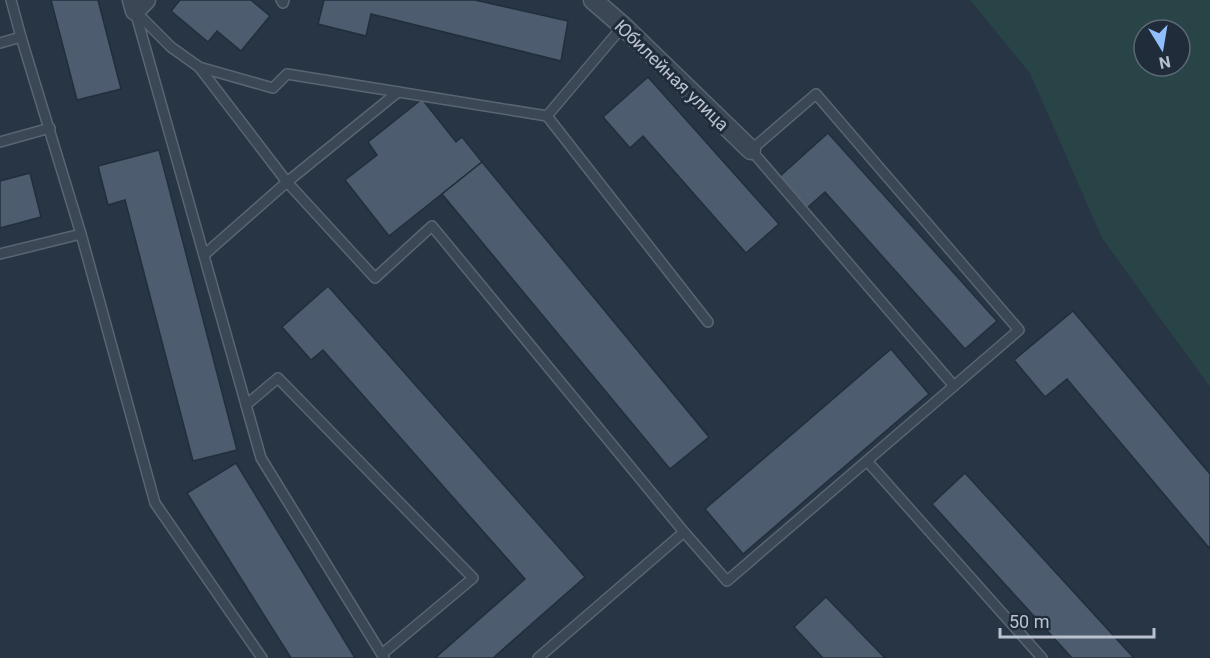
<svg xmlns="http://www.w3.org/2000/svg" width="1210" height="658" viewBox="0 0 1210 658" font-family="Roboto,sans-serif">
<rect width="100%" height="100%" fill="#273545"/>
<!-- green -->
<path fill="#294446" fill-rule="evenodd" d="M970,0h240v387l-108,-149 -72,-165zM1144,30h36v36h-36z"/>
<!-- building -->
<g fill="#4d5c6e" stroke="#222e3c" stroke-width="1.5">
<polygon points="51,0 98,0 121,89 77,100"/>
<polygon points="180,0 251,0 270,16 241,51 217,31 208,42 171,11"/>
<polygon points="324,0 475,0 568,21 561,61 371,14 366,36 318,24"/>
<polygon points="648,77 779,224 746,253 643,136 630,148 603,117"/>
<polygon points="422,99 456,142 462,137 482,162 389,236 345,180 377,155 368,142"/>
<polygon points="828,133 997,321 965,349 825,192 807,208 779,177"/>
<polygon points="159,150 237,450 193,461 125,200 108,205 98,166"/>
<polygon points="482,162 709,437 670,469 442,194"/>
<polygon points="30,173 41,217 0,228 0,181"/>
<polygon points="328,286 585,577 493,658 435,658 525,579 323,350 311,360 282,327"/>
<polygon points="1073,311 1210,474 1210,549 1067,379 1045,397 1014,360"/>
<polygon points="891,349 929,394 743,554 705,509"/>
<polygon points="236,463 355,658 291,658 187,493"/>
<polygon points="965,473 1133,657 1132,658 1072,658 932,504"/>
<polygon points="826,597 885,658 823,658 794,627"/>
</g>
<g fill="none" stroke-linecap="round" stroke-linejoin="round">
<!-- lane casing -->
<g stroke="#5a6572" stroke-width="12">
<g id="lane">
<polyline points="281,0 283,3 284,0"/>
<polyline points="135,11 261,458 384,658"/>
<polyline points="137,13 171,47 199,67 273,88 287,74 547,116 623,26"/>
<polyline points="21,37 81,234 155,503 262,658"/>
<polyline points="0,43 21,37 11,0"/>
<polyline points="199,67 287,182 375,278 432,226 684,532"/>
<polygon points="816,94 1019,330 954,386 751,150"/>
<polyline points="547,116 708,322"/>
<polyline points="0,142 50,128"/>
<polyline points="0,254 81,234"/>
<polyline points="204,255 287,182 398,92"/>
<polyline points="246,405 278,378 473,578 382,654"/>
<polyline points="867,461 1042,658"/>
<polyline points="538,658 684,532 727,581 954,386"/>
</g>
</g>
<!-- street casing -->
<g stroke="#5a6572" stroke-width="21">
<g id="street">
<polyline points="132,0 135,11 146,0"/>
<polyline points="593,0 623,26 751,150"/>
</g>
</g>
<!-- lane -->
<use href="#lane" stroke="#3b4754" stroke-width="9"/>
<!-- street -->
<use href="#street" stroke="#3b4754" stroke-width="18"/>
</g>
<g text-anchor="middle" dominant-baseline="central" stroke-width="6" stroke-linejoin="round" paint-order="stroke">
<!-- street labels -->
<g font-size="18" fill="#b9c2ce" stroke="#202c3a">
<text transform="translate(672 75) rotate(44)">Юбилейная улица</text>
</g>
</g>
<!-- north arrow -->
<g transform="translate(1162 48) rotate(169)"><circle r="28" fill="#202c3a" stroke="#5d6875" stroke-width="1.5"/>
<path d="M0-4.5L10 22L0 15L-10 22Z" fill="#90bffc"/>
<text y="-9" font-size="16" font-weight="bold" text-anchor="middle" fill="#b9c2ce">N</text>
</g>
<!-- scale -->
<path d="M1000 628v9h154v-9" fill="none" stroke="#b9c2ce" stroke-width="3"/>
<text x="1009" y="628" font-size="18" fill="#b9c2ce" stroke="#202c3a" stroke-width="4.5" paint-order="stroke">50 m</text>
</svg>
